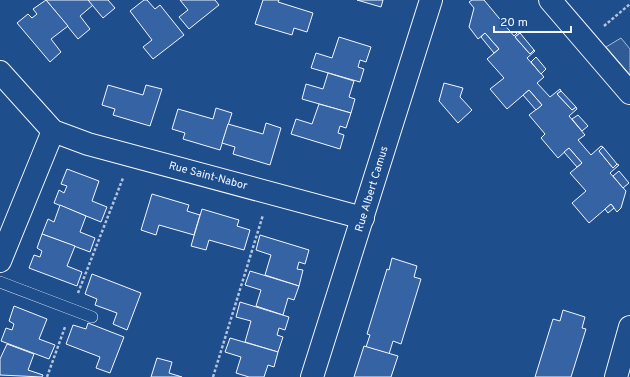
<svg xmlns="http://www.w3.org/2000/svg" width="630" height="377" viewBox="0 0 630 377" font-family="Overpass,sans-serif">
<rect width="100%" height="100%" fill="#1f4e8c"/>
<!-- built -->
<polygon fill="#305b95" stroke="#a8bbd7" points="621,38 630,49 630,75 606,47"/>
<!-- building -->
<g fill="#3563a3" stroke="#f2f6ff">
<polygon points="46,0 88,0 93,5 80,16 90,29 78,39"/>
<polygon points="46,0 68,26 51,39 61,52 50,62 17,23 28,14 32,18 37,14 33,9"/>
<polygon points="88,0 108,0 115,8 103,18"/>
<polygon points="144,0 147,0 155,9 160,5 184,35 153,59 143,47 152,40 130,11"/>
<polygon points="180,0 215,0 219,5 189,29 179,17 188,10"/>
<polygon points="263,0 279,0 278,2 313,13 307,32 294,28 292,35 255,24"/>
<polygon points="357,0 383,0 381,7"/>
<polygon points="472,0 484,0 514,36 518,32 520,33 515,37 530,54 534,50 535,51 527,58 544,77 537,83 550,97 560,89 561,91 557,94 572,110 576,107 577,109 569,116 585,135 578,140 591,155 601,146 603,147 599,151 613,168 617,164 619,165 610,173 626,191 621,208 617,212 611,204 589,223 572,203 586,191 570,173 582,163 569,148 558,158 541,138 545,134 529,115 542,105 529,90 507,109 490,89 504,78 487,59 499,49 485,33 478,39 469,27 474,8 469,2"/>
<polygon points="485,33 499,49 494,53 481,37"/>
<polygon points="520,33 534,50 530,54 515,37"/>
<polygon points="339,37 371,47 366,62 360,60 358,67 364,69 360,82 311,68 316,53 332,58"/>
<polygon points="536,57 546,69 541,74 531,62"/>
<polygon points="328,73 354,81 349,97 355,99 351,113 302,99 306,84 323,89"/>
<polygon points="444,83 463,88 460,97 472,110 458,123 439,101"/>
<polygon points="108,85 143,95 146,85 162,89 150,126 113,115 115,109 102,105"/>
<polygon points="529,90 542,105 536,110 523,95"/>
<polygon points="561,91 576,107 572,110 557,94"/>
<polygon points="319,104 351,113 346,128 340,126 338,133 344,135 340,149 291,134 296,119 312,124"/>
<polygon points="216,108 232,113 220,150 183,139 185,133 172,129 178,109 213,119"/>
<polygon points="578,115 588,126 582,131 572,119"/>
<polygon points="266,123 281,128 270,165 233,154 235,147 222,143 228,124 263,134"/>
<polygon points="603,147 617,164 613,168 599,151"/>
<polygon points="569,148 582,163 577,167 564,152"/>
<polygon points="67,169 99,181 92,201 107,207 101,222 54,203 59,190 64,193 67,186 61,184"/>
<polygon points="619,171 629,183 623,188 613,176"/>
<polygon points="152,194 189,205 187,211 200,215 194,235 159,225 156,235 141,230"/>
<polygon points="611,204 614,208 608,213 605,209"/>
<polygon points="60,205 86,216 80,232 95,238 90,252 42,234 48,219 54,222"/>
<polygon points="202,209 239,220 237,226 250,230 244,250 209,240 206,250 191,246"/>
<polygon points="42,234 75,246 67,266 82,272 77,286 29,268 34,255 40,257 42,251 37,248"/>
<polygon points="260,235 309,250 305,264 299,262 297,269 303,270 299,286 265,275 271,255 256,250"/>
<polygon points="392,258 417,266 414,277 421,279 401,344 393,341 389,354 366,347 370,335 367,334 387,269 389,270"/>
<polygon points="250,271 299,286 294,300 288,298 283,315 256,306 261,290 245,285"/>
<polygon points="92,274 141,293 127,330 113,324 117,313 95,305 97,299 85,294"/>
<polygon points="240,302 289,317 285,330 279,328 277,335 283,337 278,352 245,342 251,321 236,317"/>
<polygon points="14,306 47,319 39,339 55,345 49,359 1,341 6,328 12,330 14,324 9,321"/>
<polygon points="563,310 585,317 582,328 586,329 571,377 535,377 553,319 560,321"/>
<polygon points="88,323 124,337 110,373 96,368 100,357 66,344 73,325 86,329"/>
<polygon points="230,338 278,352 274,367 268,365 264,377 249,377 236,373 241,357 225,352"/>
<polygon points="7,344 34,354 28,370 43,375 42,377 0,375 0,359"/>
<polygon points="364,346 398,356 391,377 354,377"/>
<polygon points="157,358 172,362 169,373 182,377 151,377"/>
</g>
<g fill="none" stroke-linecap="round" stroke-linejoin="round">
<!-- lane casing -->
<g stroke="#f2f6ff" stroke-width="12">
<polyline id="lane" points="0,282 92,317"/>
</g>
<!-- street casing -->
<g stroke="#f2f6ff" stroke-width="24">
<g id="street">
<polyline points="550,0 630,93"/>
<polyline points="0,72 53,131 88,144 363,218"/>
<polyline points="0,261 53,131"/>
<polyline points="312,377 431,0"/>
<polyline points="616,377 630,327"/>
</g>
</g>
<!-- path -->
<g stroke="#b3c4dc" stroke-width="2.5" stroke-dasharray="3 2" stroke-linecap="butt">
<polyline points="604,26 630,4"/>
<polyline points="78,293 123,178"/>
<polyline points="47,377 65,327"/>
<polyline points="213,377 263,215"/>
</g>
<!-- lane -->
<use href="#lane" stroke="#1f4e8c" stroke-width="11"/>
<!-- street -->
<use href="#street" stroke="#1f4e8c" stroke-width="22"/>
</g>
<g text-anchor="middle" dominant-baseline="central" stroke-width="3" stroke-linejoin="round" paint-order="stroke">
<!-- street labels -->
<g font-size="11" fill="#f2f6ff" stroke="#1f4e8c">
<text transform="translate(208 176) rotate(15)">Rue Saint-Nabor</text>
<text transform="translate(372 189) rotate(-73)">Rue Albert Camus</text>
</g>
</g>
<!-- scale -->
<path d="M494 26v6h77v-6" fill="none" stroke="#f2f6ff" stroke-width="2"/>
<text x="500" y="26" font-size="12" fill="#f2f6ff" stroke="#1f4e8c" stroke-width="3" paint-order="stroke">20 m</text>
</svg>
